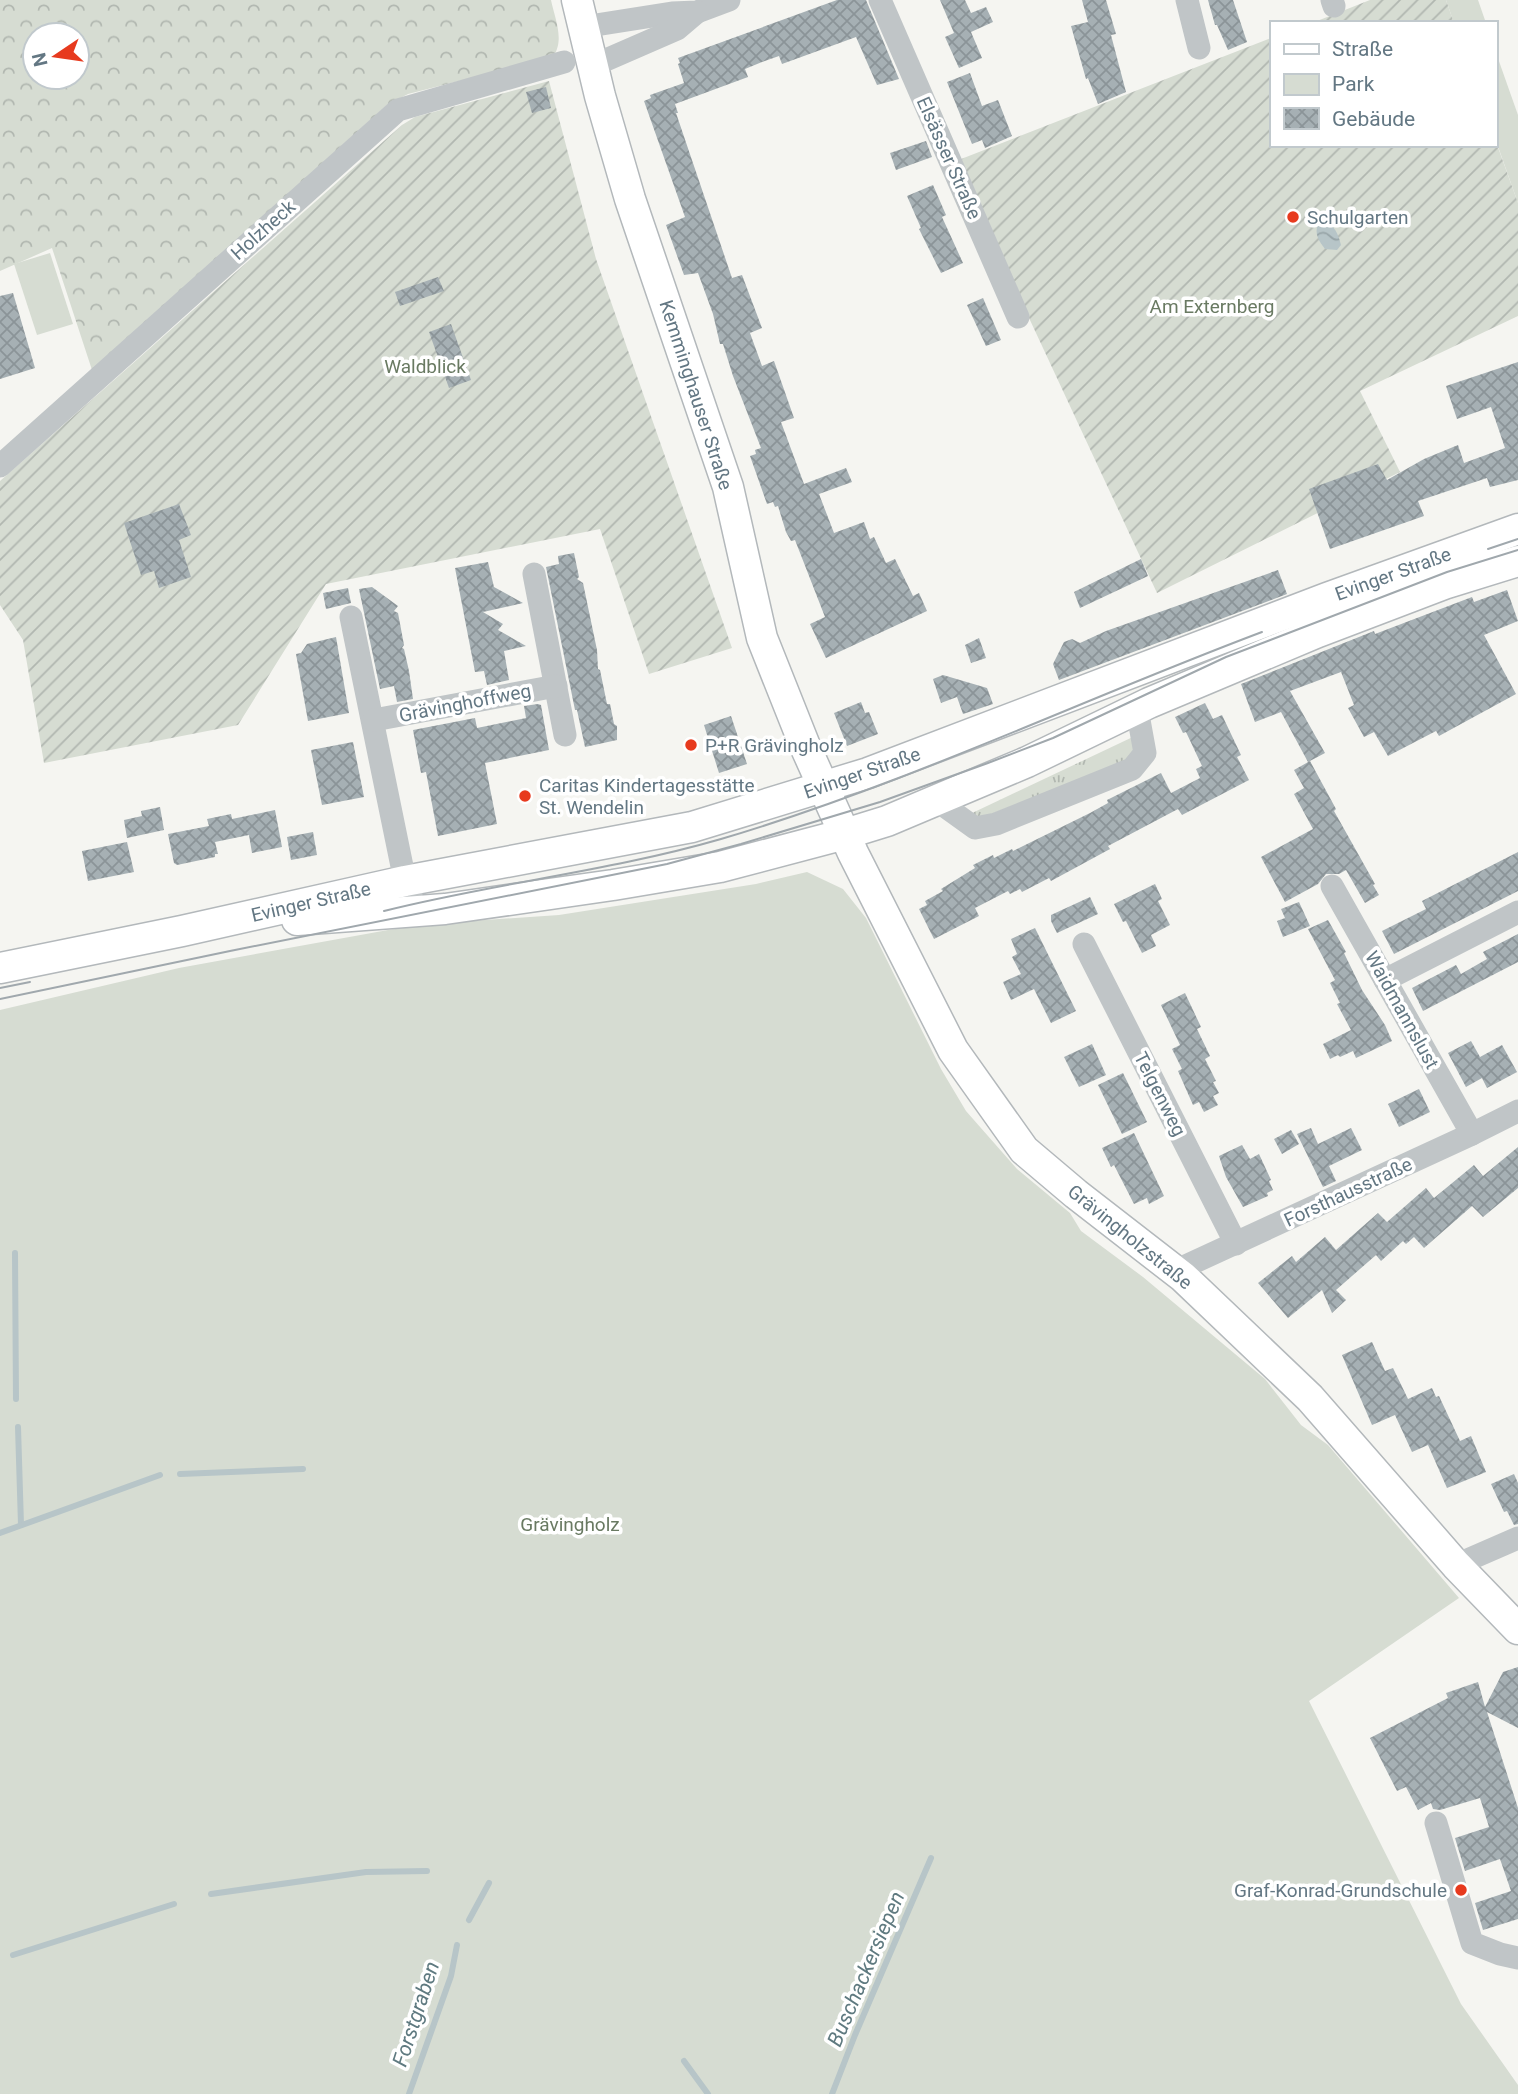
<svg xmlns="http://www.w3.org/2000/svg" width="1518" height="2094" viewBox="0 0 1518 2094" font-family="Roboto,sans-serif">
<defs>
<pattern id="grass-tufts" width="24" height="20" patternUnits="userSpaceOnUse" patternTransform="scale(1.75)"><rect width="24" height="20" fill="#d6dcd2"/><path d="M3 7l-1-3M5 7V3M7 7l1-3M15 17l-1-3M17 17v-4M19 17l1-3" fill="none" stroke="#b1b7b0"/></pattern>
<pattern id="forest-crowns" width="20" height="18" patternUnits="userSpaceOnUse" patternTransform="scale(1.75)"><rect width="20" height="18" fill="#d6dcd2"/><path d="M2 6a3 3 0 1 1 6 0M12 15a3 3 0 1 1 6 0" fill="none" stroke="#b1b7b0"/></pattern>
<pattern id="garden-furrows" width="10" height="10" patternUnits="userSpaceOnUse" patternTransform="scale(1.75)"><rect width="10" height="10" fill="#d6dcd2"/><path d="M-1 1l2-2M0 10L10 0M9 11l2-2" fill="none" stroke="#b1b7b0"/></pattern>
<pattern id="water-waves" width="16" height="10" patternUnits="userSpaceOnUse" patternTransform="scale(1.75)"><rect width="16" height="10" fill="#b7c5c8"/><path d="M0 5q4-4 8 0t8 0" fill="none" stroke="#98a5a8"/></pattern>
<pattern id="building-cross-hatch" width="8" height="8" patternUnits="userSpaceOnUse" patternTransform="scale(1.75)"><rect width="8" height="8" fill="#a6b0b4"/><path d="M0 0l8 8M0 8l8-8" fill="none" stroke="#8b9498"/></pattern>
</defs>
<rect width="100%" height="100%" fill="#f5f5f1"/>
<!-- grass -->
<polygon fill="url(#grass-tufts)" points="1137,735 1137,746 1124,762 981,818 968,815"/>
<!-- forest -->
<path fill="url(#forest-crowns)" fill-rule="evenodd" d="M0,0h551c4,19 14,40 2,57l-145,37 -21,11 -295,265 -40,-122 -52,23zM35,35h42v42h-42z"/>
<!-- park -->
<g fill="#d6dcd2">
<polygon points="1446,0 1478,0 1486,23 1454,23"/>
<polygon points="1495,50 1518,115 1518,203 1495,138"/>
<polygon points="50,253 73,324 37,335 14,264"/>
<polygon points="807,872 843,889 866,918 941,1069 966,1111 1017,1169 1070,1213 1081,1231 1143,1277 1265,1379 1301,1425 1328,1445 1459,1598 1309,1701 1461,2004 1518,2085 1518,2094 0,2094 0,1010 179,968 388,930 441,923 559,915 756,884"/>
</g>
<!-- garden -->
<g fill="url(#garden-furrows)">
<polygon points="1370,0 1446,0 1454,23 1312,23"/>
<polygon points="1271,38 1271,145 1495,145 1495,139 1518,203 1518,316 1360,391 1400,472 1157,593 956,161"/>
<polygon points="549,81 596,259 732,648 649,674 600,529 326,584 238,725 44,763 23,640 0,605 0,481 402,125 415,117"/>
</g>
<!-- water -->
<path fill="url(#water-waves)" d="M1323,222c12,2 15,12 18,23l-4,5 -12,-1c-6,-8 -11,-15 -7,-25z"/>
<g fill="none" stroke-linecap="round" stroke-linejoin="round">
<!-- stream -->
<g stroke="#b7c5c8" stroke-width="6">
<polyline points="15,1253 16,1399"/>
<polyline points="18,1427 21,1525"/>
<polyline points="180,1474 303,1469"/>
<polyline points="0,1533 160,1475"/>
<polyline points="211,1894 366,1872 427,1871"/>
<polyline points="469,1920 489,1883"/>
<polyline points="13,1955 174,1904"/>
<polyline points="684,2061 708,2094"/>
<polyline points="409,2094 451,1976 457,1945"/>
<polyline points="832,2094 855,2035 931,1858"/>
</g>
</g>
<!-- building -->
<g fill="url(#building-cross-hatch)">
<polygon points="837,0 866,0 899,79 877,85 856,37 782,64 779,56 762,62 745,69 748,77 675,104 678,113 676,113 732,278 742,275 762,328 750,333 762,366 774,361 794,418 781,422 804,484 846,468 852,482 819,494 834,533 864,522 870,539 874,537 886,563 895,559 913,596 919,593 927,611 826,658 810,624 825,617 795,540 791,541 786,532 778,506 775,507 773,502 767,504 750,456 756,454 755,450 761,448 733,376 723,344 720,344 713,314 698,273 684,275 666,225 685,217 644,101 651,98 650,95 684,83 678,64 680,63 678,58"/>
<polygon points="940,0 965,0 971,13 986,7 993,22 971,32 982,58 959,68 945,37 954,33"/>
<polygon points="1082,0 1106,0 1116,34 1111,35 1126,92 1098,104 1088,78 1086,79 1071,26 1088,22"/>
<polygon points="1208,0 1233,0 1247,42 1228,50 1217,25 1215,25"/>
<polygon points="970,73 982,106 998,100 1012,136 985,148 982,140 972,144 947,82"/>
<polygon points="546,87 551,108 532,113 526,92"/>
<polygon points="926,141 932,157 896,170 890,153"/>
<polygon points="933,185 946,215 942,217 963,263 941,273 919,229 921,228 907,196"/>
<polygon points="438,277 444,291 400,306 395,292"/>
<polygon points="13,293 35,368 0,379 0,296"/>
<polygon points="983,298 1001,340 986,346 967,305"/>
<polygon points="451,324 471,380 449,388 429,332"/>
<polygon points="1518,362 1518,480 1490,487 1487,478 1418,501 1424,516 1330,549 1309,489 1378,464 1387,480 1424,459 1458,445 1464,463 1505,448 1491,407 1457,419 1446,386"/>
<polygon points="179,504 191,535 179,540 191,577 159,588 154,571 141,575 124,523"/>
<polygon points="574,553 579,577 577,579 583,583 597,650 598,669 600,670 607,704 610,704 614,724 617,726 617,740 585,747 577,710 575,710 546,567 559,564 558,556"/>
<polygon points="1141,559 1148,576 1080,608 1074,592"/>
<polygon points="488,562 494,587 523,603 483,612 503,624 498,630 526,646 504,651 509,680 487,685 484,671 475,672 455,568"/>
<polygon points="1278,570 1287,594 1059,680 1053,664 1064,642 1072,639 1080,643 1106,631"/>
<polygon points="372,587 398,606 394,611 398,613 404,645 402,648 404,649 409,671 413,699 397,702 394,686 380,689 359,589"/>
<polygon points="348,588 351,603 326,609 323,593"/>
<polygon points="1507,590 1518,621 1484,635 1516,694 1439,736 1436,731 1388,756 1374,732 1364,737 1348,708 1354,705 1341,672 1290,691 1325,753 1308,762 1281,712 1255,722 1241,684 1374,631 1375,634 1472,597 1474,602"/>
<polygon points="336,637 349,713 308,721 296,654 301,653 307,644"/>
<polygon points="979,638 986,658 971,663 965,645"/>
<polygon points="943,675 987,688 993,704 963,714 957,697 941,703 933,679"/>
<polygon points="861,702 865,713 869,712 878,734 847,746 834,713"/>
<polygon points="1205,703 1213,719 1222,715 1241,755 1237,757 1249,780 1182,815 1178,809 1108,846 1110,849 1051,881 1049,878 1022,892 1020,889 1010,894 1008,891 975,908 979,916 934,939 919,909 927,905 925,901 943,891 941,889 975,868 973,865 993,855 994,858 1012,849 1013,851 1090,813 1108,803 1107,800 1161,773 1171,793 1200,778 1196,769 1202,766 1186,732 1183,733 1175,717"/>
<polygon points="538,704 541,705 549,750 485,763 497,824 438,836 426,772 421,773 413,730 475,718 477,728 526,718 524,706"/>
<polygon points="731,716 747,764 719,773 704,725"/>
<polygon points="353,742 364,797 322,805 311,750"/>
<polygon points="1310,761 1336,809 1334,811 1375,884 1373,885 1379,895 1365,903 1346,870 1339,874 1326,874 1318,884 1285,902 1261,857 1313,829 1294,794 1304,788 1294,770"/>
<polygon points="160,807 164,830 127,838 124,820 142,816 141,811"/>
<polygon points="275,810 282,847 252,853 249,835 215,842 218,854 215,854 215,857 177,865 174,863 168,834 209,826 207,819 231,814 232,819"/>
<polygon points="313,832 317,855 291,860 287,837"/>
<polygon points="127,842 134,872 88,881 82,851"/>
<polygon points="1518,852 1518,891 1394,954 1382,931 1426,909 1422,901"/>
<polygon points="1155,884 1162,899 1158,901 1170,925 1151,935 1156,946 1142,953 1126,921 1123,922 1114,904"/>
<polygon points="1090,897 1098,914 1057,933 1051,921 1051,915"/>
<polygon points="1299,902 1310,926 1283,937 1277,921 1285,918 1281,909"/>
<polygon points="1328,920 1346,952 1344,953 1362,990 1385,1025 1392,1041 1356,1058 1353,1051 1340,1057 1338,1055 1330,1059 1323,1044 1351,1030 1337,1004 1340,1003 1330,983 1335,980 1308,929"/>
<polygon points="1035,928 1076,1011 1051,1023 1034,989 1011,1000 1003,982 1021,974 1012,957 1017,954 1011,939"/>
<polygon points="1518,934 1518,962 1423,1011 1412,988 1456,965 1461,974 1487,959 1483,952"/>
<polygon points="1185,993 1201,1027 1197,1029 1210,1056 1205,1059 1216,1081 1213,1082 1219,1093 1213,1096 1218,1105 1204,1112 1199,1102 1193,1105 1178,1071 1182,1069 1172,1049 1180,1045 1161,1005"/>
<polygon points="1471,1041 1480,1057 1502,1045 1517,1072 1487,1088 1482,1078 1466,1087 1448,1053"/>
<polygon points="1092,1044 1106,1075 1079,1087 1064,1057"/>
<polygon points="1123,1073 1147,1122 1122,1134 1098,1085"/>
<polygon points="1419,1089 1430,1112 1399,1127 1388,1104"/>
<polygon points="1311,1128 1318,1144 1351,1128 1362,1150 1329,1166 1336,1181 1323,1187 1297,1134"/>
<polygon points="1291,1130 1299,1144 1282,1154 1274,1139"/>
<polygon points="1134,1133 1164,1196 1149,1204 1147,1198 1134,1204 1114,1165 1111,1167 1102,1148"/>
<polygon points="1242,1145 1250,1159 1259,1154 1271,1180 1269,1181 1273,1190 1267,1193 1268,1196 1243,1207 1226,1177 1219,1156"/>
<polygon points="1518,1147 1518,1188 1483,1217 1472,1206 1424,1248 1414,1237 1406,1244 1403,1241 1381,1261 1376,1255 1336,1290 1346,1300 1332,1313 1322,1290 1288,1318 1258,1283 1292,1256 1296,1262 1325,1237 1336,1250 1378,1213 1387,1222 1426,1188 1434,1198 1474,1165 1483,1176"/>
<polygon points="1372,1342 1385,1371 1393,1368 1408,1399 1432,1388 1436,1397 1439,1396 1460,1441 1471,1436 1486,1472 1447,1488 1428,1445 1412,1452 1395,1415 1372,1425 1342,1355"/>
<polygon points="1514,1474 1518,1483 1518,1524 1514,1525 1507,1511 1504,1512 1491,1484"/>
<polygon points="1518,1667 1518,1728 1487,1712 1518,1808 1518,1919 1483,1930 1475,1903 1511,1891 1500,1859 1465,1871 1455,1838 1489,1827 1480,1798 1440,1810 1433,1809 1431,1803 1418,1810 1406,1787 1397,1791 1370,1738 1448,1698 1446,1693 1478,1682 1485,1707 1503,1672"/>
</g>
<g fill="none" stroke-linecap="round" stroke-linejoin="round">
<!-- major casing -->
<g stroke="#b3b8bb" stroke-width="33">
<g id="major">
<polyline points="577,0 600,96 630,199 728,487 762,638 805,746 853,853 953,1050 1024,1150 1076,1194 1183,1277 1310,1398 1456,1565 1518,1629"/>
<polyline points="297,920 445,909 613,885 720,867 845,834 887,821 1027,762 1149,703 1318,632 1444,584 1518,561"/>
<polyline points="0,968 182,931 405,881 692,827 868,773 1327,598 1518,529"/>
</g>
</g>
<!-- minor -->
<g stroke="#c0c5c7" stroke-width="23">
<polyline points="880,0 1018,317"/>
<polyline points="1187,0 1199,48"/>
<polyline points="1332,0 1334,6"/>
<polyline points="583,27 672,13 697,12 729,0"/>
<polyline points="592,66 677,29 697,12"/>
<polyline points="0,466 398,110 564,62"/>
<polyline points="534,574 565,735"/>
<polyline points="351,617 405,881 411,894"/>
<polyline points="374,720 556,686"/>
<polyline points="936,800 975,828 996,824 1132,769 1145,753 1137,709"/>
<polyline points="1332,886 1472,1134"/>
<polyline points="1084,944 1236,1244"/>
<polyline points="1385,980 1518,912"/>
<polyline points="1175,1271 1472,1134 1518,1111"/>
<polyline points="1456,1565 1518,1538"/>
<polyline points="1436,1823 1472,1943 1500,1954 1518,1958"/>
</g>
<!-- major -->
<use href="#major" stroke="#fff" stroke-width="30"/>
<!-- tram -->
<g stroke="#a0a8ad" stroke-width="2">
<polyline points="1488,549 1518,539"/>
<path d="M384,911c111,-28 227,-40 337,-72 186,-55 360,-139 541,-207"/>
<polyline points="0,988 30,982"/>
<polyline points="0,999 230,951 667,864 741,844 880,802 988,763 1053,738 1226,657 1447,572 1518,550"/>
</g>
</g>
<!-- markers -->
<g fill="#e73a1e" stroke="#fff" stroke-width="2.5">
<circle cx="1293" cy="217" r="7"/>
<circle cx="691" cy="745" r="7"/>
<circle cx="525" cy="796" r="7"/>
<circle cx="1461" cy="1890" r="7"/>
</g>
<g text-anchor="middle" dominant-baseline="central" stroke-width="7" stroke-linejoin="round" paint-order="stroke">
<!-- street labels -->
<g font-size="19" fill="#637783" stroke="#fff">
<text transform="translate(949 158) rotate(66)">Elsässer Straße</text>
<text transform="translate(263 230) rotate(-42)">Holzheck</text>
<text transform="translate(696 395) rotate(72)">Kemminghauser Straße</text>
<text transform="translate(1393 574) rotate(-20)">Evinger Straße</text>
<text transform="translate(465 703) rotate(-11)">Grävinghoffweg</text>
<text transform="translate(862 773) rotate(-19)">Evinger Straße</text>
<text transform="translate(311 902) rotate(-13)">Evinger Straße</text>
<text transform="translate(1402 1010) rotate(61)">Waidmannslust</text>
<text transform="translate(1160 1094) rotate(63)">Telgenweg</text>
<text transform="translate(1348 1192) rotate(-25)">Forsthausstraße</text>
<text transform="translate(1130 1237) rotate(39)">Grävingholzstraße</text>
</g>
<!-- poi labels -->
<g font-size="19" fill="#637783" stroke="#fff" text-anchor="start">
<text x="1307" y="217">Schulgarten</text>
<text x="705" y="745">P+R Grävingholz</text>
<text x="539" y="785">Caritas Kindertagesstätte<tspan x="539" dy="22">St. Wendelin</tspan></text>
<text x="1447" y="1890" text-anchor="end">Graf-Konrad-Grundschule</text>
</g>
<!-- park labels -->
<g font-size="19" fill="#697a62" stroke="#fff">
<text x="1212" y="306">Am Externberg</text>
<text x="425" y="366">Waldblick</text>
<text x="570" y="1524">Grävingholz</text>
</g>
<!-- water labels -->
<g font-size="21" font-style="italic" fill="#5f7a80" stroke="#fff">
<text transform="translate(866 1969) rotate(-67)">Buschackersiepen</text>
<text transform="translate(416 2014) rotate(-72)">Forstgraben</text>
</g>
</g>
<!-- legend -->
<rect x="1270" y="21" width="228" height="126" fill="#ffffff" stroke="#c1c9cd" stroke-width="2"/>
<rect x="1284" y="44" width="35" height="10" fill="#ffffff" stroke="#c1c9cd" stroke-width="2"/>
<text x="1332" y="56" font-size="21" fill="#637783">Straße</text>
<rect x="1284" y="74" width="35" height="21" fill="#d6dcd2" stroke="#c1c9cd" stroke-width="2"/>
<text x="1332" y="91" font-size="21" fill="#637783">Park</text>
<rect x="1284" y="108" width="35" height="21" fill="url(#building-cross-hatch)" stroke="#c1c9cd" stroke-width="2"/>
<text x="1332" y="126" font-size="21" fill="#637783">Gebäude</text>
<!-- north arrow -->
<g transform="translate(56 56) rotate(257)"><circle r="33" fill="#ffffff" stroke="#c1c9cd" stroke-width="2"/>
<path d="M0-5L12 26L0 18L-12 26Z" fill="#e73a1e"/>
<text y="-10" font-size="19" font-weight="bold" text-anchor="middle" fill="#637783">N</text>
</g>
</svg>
